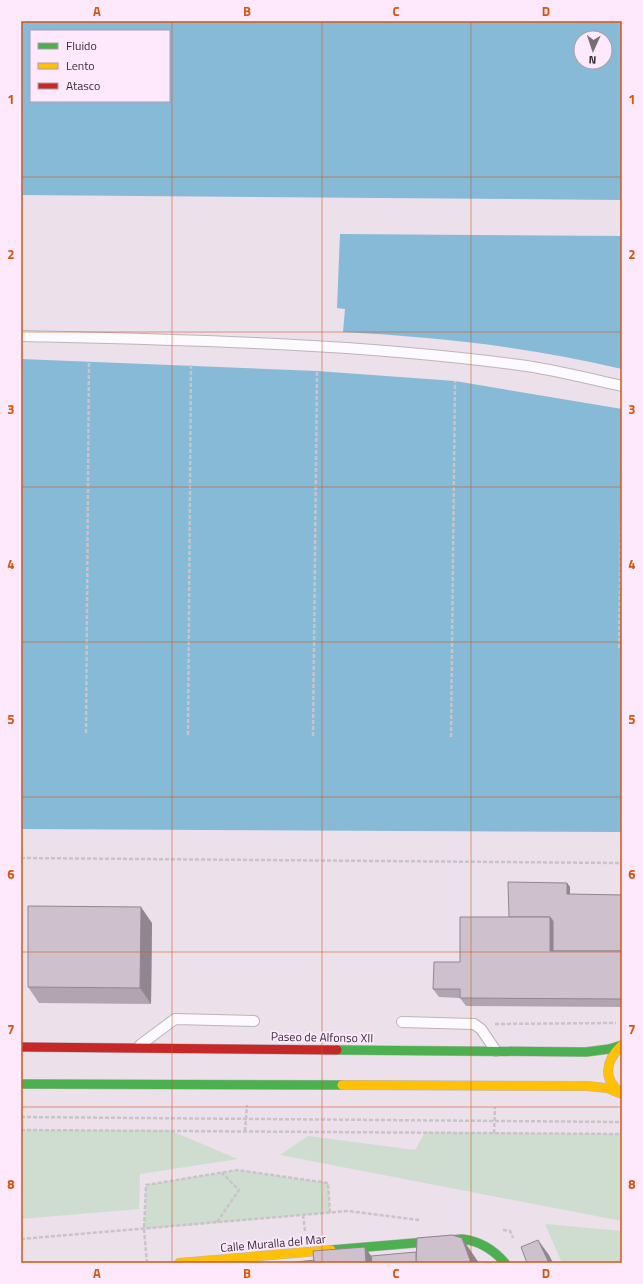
<svg xmlns="http://www.w3.org/2000/svg" width="643" height="1284" viewBox="0 0 643 1284" font-family="'Titillium Web',sans-serif">
<rect width="100%" height="100%" fill="#ece0eb"/>
<!-- green -->
<g fill="#ceddd0">
<polygon points="21,1130 169,1130 238,1159 140,1174 139,1209 21,1219"/>
<polygon points="425,1132 622,1134 622,1221 280,1155 308,1136 415,1150"/>
<polygon points="237,1170 328,1183 330,1213 144,1229 146,1185"/>
<polygon points="545,1224 622,1231 622,1263 562,1263"/>
</g>
<!-- water -->
<g fill="#86bad7" fill-rule="evenodd">
<path d="M21,21h601v179l-601,-5zM31,31h138v70h-138zM581,38h24v24h-24z"/>
<path d="M340,234l282,2v133c-91,-22 -185,-32 -279,-37l2,-23 -8,-1z"/>
<polygon points="21,359 317,371 455,381 622,409 622,832 21,829"/>
</g>
<g fill="none" stroke-linecap="round" stroke-linejoin="round">
<!-- lane casing -->
<g stroke="#bdb3bc" stroke-width="12">
<g id="lane">
<path d="M21,336c169,4 338,7 506,30 32,5 64,13 95,20"/>
<polyline points="402,1022 474,1024 481,1029 496,1051"/>
<polyline points="140,1045 175,1019 254,1021"/>
</g>
</g>
<!-- fast casing -->
<g stroke="#bdb3bc" stroke-width="10">
<g id="fast">
<polyline points="337,1050 586,1052 609,1049 622,1045"/>
<polyline points="21,1084 342,1085"/>
<path d="M331,1250l131,-11c18,2 31,10 43,24"/>
</g>
</g>
<!-- slow casing -->
<g stroke="#bdb3bc" stroke-width="10">
<g id="slow">
<path d="M622,1045c-17,16 -20,34 0,49"/>
<polyline points="342,1085 587,1086 607,1088 619,1093"/>
<polyline points="179,1263 331,1250"/>
</g>
</g>
<!-- jam casing -->
<g stroke="#bdb3bc" stroke-width="10">
<polyline id="jam" points="21,1047 337,1050"/>
</g>
<!-- path -->
<g stroke="#c8c4c8" stroke-width="2.5" stroke-dasharray="4 2" stroke-linecap="butt">
<polyline points="619,648 622,467"/>
<polyline points="86,733 89,361"/>
<polyline points="188,735 191,365"/>
<polyline points="313,736 317,371"/>
<polyline points="451,737 455,381"/>
<polyline points="21,858 622,863"/>
<polyline points="495,1024 616,1023"/>
<polyline points="21,1117 622,1122"/>
<polyline points="21,1130 622,1134"/>
<polyline points="245,1131 247,1105"/>
<polyline points="494,1133 495,1107"/>
<polyline points="303,1215 305,1231"/>
<polyline points="217,1222 239,1190 222,1173"/>
<polyline points="503,1230 510,1231 513,1238"/>
<polyline points="21,1239 348,1211 419,1220"/>
<polyline points="147,1263 144,1229 146,1185 237,1170 328,1183 330,1213"/>
</g>
<!-- lane -->
<use href="#lane" stroke="#fcfafc" stroke-width="10"/>
<!-- fast -->
<use href="#fast" stroke="#4caf50" stroke-width="9"/>
<!-- slow -->
<use href="#slow" stroke="#ffc107" stroke-width="9"/>
<!-- jam -->
<use href="#jam" stroke="#c62828" stroke-width="9"/>
</g>
<!-- wall -->
<g fill="#b2a5b1">
<polygon points="567,883 570,887 570,894 622,895 622,1007 466,1006 460,998 439,997 433,989 460,962 509,917"/>
<polygon points="152,923 151,1004 39,1003 28,987"/>
</g>
<!-- shaded-wall -->
<g fill="#918690">
<polygon points="567,883 570,887 570,898 567,894"/>
<polygon points="141,907 152,923 151,1004 140,988"/>
<polygon points="550,917 556,926 553,955 550,951"/>
<polygon points="462,1238 479,1263 471,1263"/>
<polygon points="538,1240 549,1255 553,1263 549,1263"/>
<polygon points="365,1247 376,1263 366,1263"/>
</g>
<!-- building -->
<g fill="#cfc0ce" stroke="#918690">
<polygon points="508,882 567,883 567,894 622,895 622,951 553,951 553,921 550,917 509,917"/>
<polygon points="28,906 141,907 140,988 28,987"/>
<polygon points="460,917 550,917 550,951 622,951 622,999 460,998 460,989 433,989 434,962 460,962"/>
<polygon points="452,1235 462,1238 471,1263 416,1263 417,1238"/>
<polygon points="538,1240 549,1263 527,1263 521,1247"/>
<polygon points="365,1247 366,1263 314,1263 313,1251"/>
<polygon points="416,1252 416,1263 372,1263 371,1256"/>
<polygon points="314,1260 314,1263 288,1263"/>
</g>
<!-- grid -->
<path fill="none" stroke="#d65510" stroke-width="1" stroke-opacity="0.55" d="M172,21v1242M322,21v1242M471,21v1242M21,177h601M21,332h601M21,487h601M21,642h601M21,797h601M21,952h601M21,1107h601"/>
<g text-anchor="middle" dominant-baseline="central" stroke-width="3.5" stroke-linejoin="round" paint-order="stroke">
<!-- street labels -->
<g font-size="12" fill="#362d35" stroke="#fde9fb">
<text transform="translate(322 1037) rotate(1)">Paseo de Alfonso XII</text>
<text transform="translate(273 1243) rotate(-5)">Calle Muralla del Mar</text>
</g>
</g>
<!-- border -->
<rect width="643" height="1284" fill="none" stroke="#fde9fb" stroke-width="44"/>
<!-- legend -->
<rect x="30" y="30" width="140" height="72" fill="#fde9fb" stroke="#ad9eac"/>
<rect x="38" y="43" width="20" height="6" fill="#4caf50" stroke="#ad9eac"/>
<text x="66" y="50" font-size="12" fill="#362d35">Fluido</text>
<rect x="38" y="63" width="20" height="6" fill="#ffc107" stroke="#ad9eac"/>
<text x="66" y="70" font-size="12" fill="#362d35">Lento</text>
<rect x="38" y="83" width="20" height="6" fill="#c62828" stroke="#ad9eac"/>
<text x="66" y="90" font-size="12" fill="#362d35">Atasco</text>
<!-- north arrow -->
<g transform="translate(593 50) rotate(183)"><circle r="19" fill="#fde9fb" stroke="#ad9eac"/>
<path d="M0-3L7 15L0 10L-7 15Z" fill="#766c75"/>
<text y="-6" font-size="11" font-weight="bold" text-anchor="middle" fill="#362d35">N</text>
</g>
<rect x="22" y="22" width="599" height="1240" fill="none" stroke="#d65510" stroke-width="1.5"/>
<g font-size="13" text-anchor="middle" font-weight="bold" fill="#d65510">
<text x="97" y="16">A</text>
<text x="247" y="16">B</text>
<text x="396" y="16">C</text>
<text x="546" y="16">D</text>
<text x="11" y="104">1</text>
<text x="632" y="104">1</text>
<text x="11" y="259">2</text>
<text x="632" y="259">2</text>
<text x="11" y="414">3</text>
<text x="632" y="414">3</text>
<text x="11" y="569">4</text>
<text x="632" y="569">4</text>
<text x="11" y="724">5</text>
<text x="632" y="724">5</text>
<text x="11" y="879">6</text>
<text x="632" y="879">6</text>
<text x="11" y="1034">7</text>
<text x="632" y="1034">7</text>
<text x="11" y="1189">8</text>
<text x="632" y="1189">8</text>
<text x="97" y="1278">A</text>
<text x="247" y="1278">B</text>
<text x="396" y="1278">C</text>
<text x="546" y="1278">D</text>
</g>
</svg>
